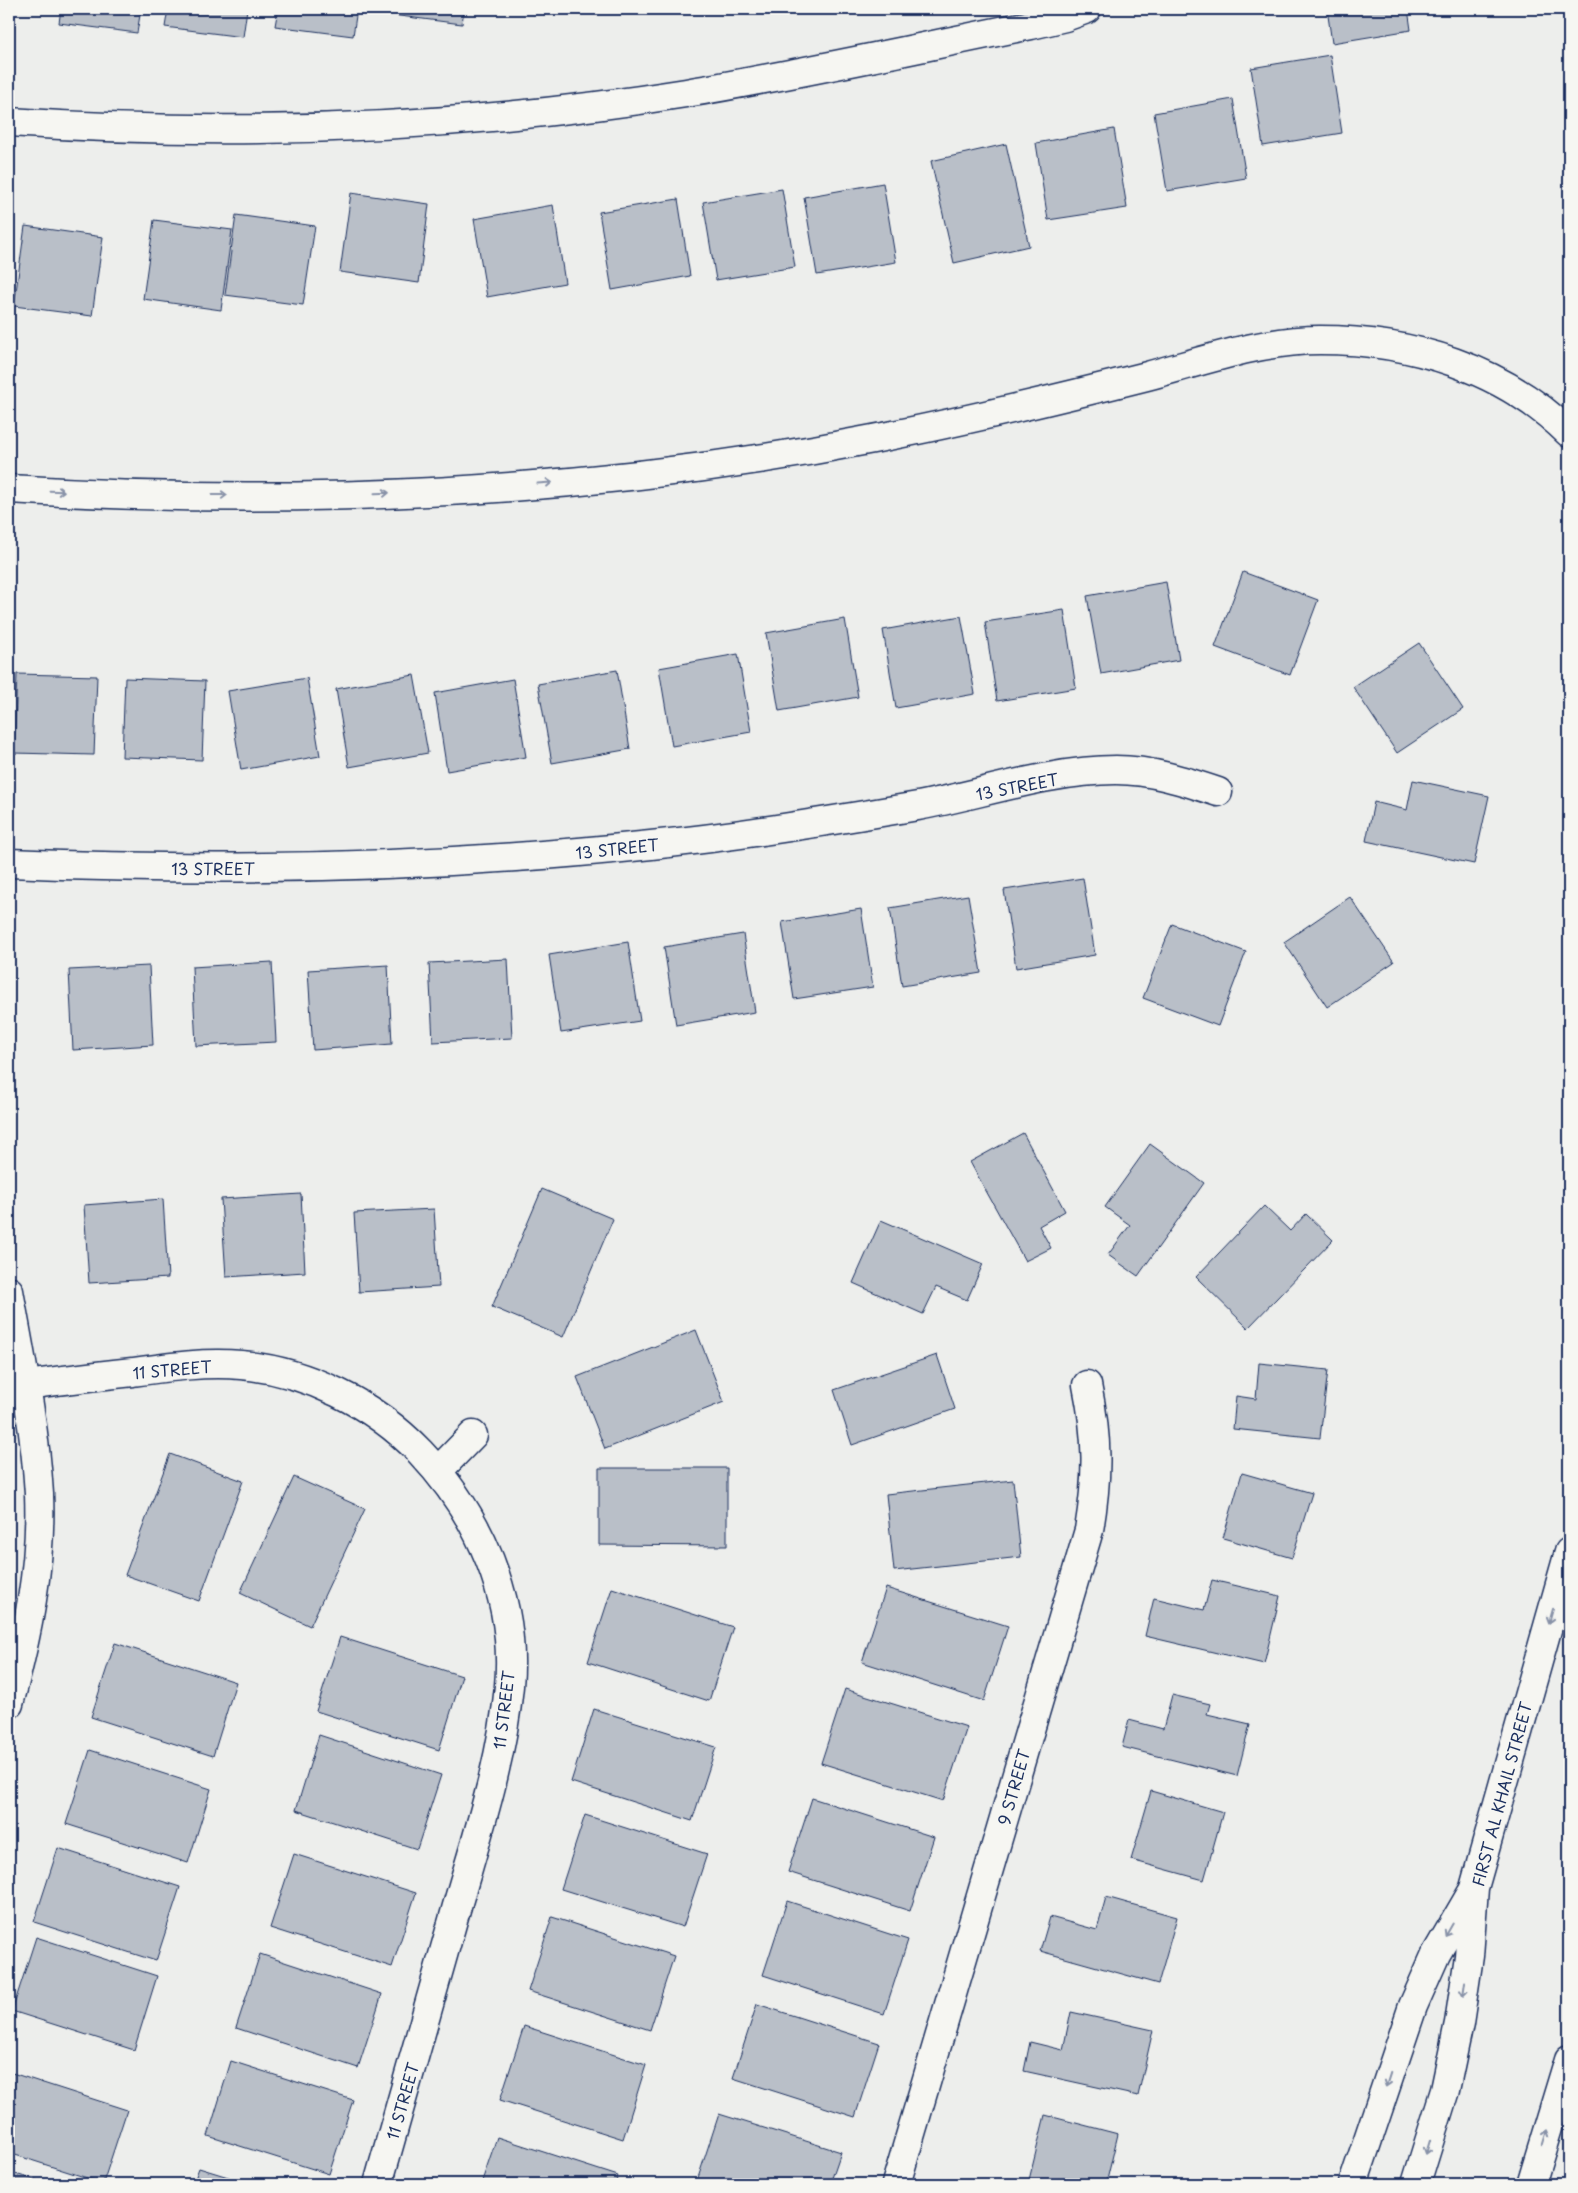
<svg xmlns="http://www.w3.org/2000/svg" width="1578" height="2193" viewBox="0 0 1578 2193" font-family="'Playpen Sans',sans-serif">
<rect width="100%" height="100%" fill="#edeeec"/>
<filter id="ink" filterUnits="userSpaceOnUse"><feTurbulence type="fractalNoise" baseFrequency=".02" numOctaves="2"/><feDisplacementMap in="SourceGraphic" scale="10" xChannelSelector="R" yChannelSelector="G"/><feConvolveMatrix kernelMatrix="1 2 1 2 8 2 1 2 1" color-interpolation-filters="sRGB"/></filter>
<g filter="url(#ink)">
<!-- building -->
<g fill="#b9bfc8" stroke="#1b2f5e">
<polygon points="61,9 141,9 137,33 59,23"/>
<polygon points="168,9 247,9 243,37 165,27"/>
<polygon points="278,9 357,9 353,36 275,26"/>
<polygon points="384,9 464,9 462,24 384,14"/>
<polygon points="764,9 801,9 765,15"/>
<polygon points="1327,9 1408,9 1411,30 1332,43"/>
<polygon points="1330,55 1342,133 1263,146 1251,68"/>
<polygon points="1233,99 1246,178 1167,191 1154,113"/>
<polygon points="1114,129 1127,208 1048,220 1036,143"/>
<polygon points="1006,144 1029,246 954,263 931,161"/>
<polygon points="883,183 896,262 817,275 804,197"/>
<polygon points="782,189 795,267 716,280 703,202"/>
<polygon points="351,193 429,204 419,283 340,272"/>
<polygon points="678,199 690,276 612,290 599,212"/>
<polygon points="553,205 565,283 487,297 474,219"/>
<polygon points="236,215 315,226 303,305 225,295"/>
<polygon points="154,220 232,230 221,310 143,299"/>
<polygon points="25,226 103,237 92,316 14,306"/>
<polygon points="1243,572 1318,600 1290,675 1215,647"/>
<polygon points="1166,582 1179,660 1101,674 1087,596"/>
<polygon points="1064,610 1076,688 997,701 985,622"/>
<polygon points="961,616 975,694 896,708 883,630"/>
<polygon points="845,619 858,697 779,711 766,633"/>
<polygon points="1419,643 1463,709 1397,753 1353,687"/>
<polygon points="738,654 751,732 672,746 659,668"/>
<polygon points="617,670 630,749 552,763 538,684"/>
<polygon points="17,674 97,676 94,755 14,753"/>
<polygon points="414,675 428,753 349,767 336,689"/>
<polygon points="125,678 205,681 202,760 122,757"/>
<polygon points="307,678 320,756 241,770 228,691"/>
<polygon points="513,679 526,757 447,771 435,693"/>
<polygon points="1413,780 1489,796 1474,864 1366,841 1374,802 1407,810"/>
<polygon points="1083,878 1095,955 1016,968 1004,890"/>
<polygon points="968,895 981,973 902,986 890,908"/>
<polygon points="1350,897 1394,962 1327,1007 1284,942"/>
<polygon points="861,909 873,987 794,999 782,922"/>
<polygon points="1172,924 1246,952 1218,1026 1143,998"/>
<polygon points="743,934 755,1012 676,1025 664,947"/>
<polygon points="628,942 640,1021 561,1033 549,955"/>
<polygon points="508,959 512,1038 433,1042 429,963"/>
<polygon points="272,962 276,1042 196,1046 192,967"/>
<polygon points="388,965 392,1044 313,1050 308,970"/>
<polygon points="149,966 153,1045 73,1050 69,970"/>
<polygon points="1023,1133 1065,1211 1039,1226 1051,1248 1025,1261 970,1162"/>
<polygon points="1150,1144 1204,1183 1138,1276 1108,1255 1130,1225 1105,1207"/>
<polygon points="542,1189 613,1219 563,1337 492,1307"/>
<polygon points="301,1194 305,1272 226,1277 221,1199"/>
<polygon points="163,1199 168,1278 89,1283 84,1205"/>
<polygon points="1264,1206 1290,1231 1306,1214 1333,1240 1248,1328 1196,1277"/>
<polygon points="434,1209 439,1287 359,1292 354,1213"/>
<polygon points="881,1220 983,1264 967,1300 936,1287 923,1314 853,1283"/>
<polygon points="696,1330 724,1402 605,1449 577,1377"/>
<polygon points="937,1355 955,1409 852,1445 834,1390"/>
<polygon points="1259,1363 1328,1370 1320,1438 1233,1429 1236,1396 1256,1399"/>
<polygon points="170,1454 243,1481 199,1601 125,1575"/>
<polygon points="599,1468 727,1468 727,1546 599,1545"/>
<polygon points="1242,1473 1312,1493 1292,1558 1223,1538"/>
<polygon points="294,1477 365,1509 310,1626 240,1593"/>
<polygon points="1013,1480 1021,1557 894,1571 886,1494"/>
<polygon points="1212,1580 1280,1596 1264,1664 1145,1636 1154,1598 1204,1610"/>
<polygon points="612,1588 733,1627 709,1701 588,1662"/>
<polygon points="886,1588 1008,1626 984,1701 862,1662"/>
<polygon points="340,1637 462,1676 439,1750 316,1711"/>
<polygon points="115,1643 236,1682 213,1756 91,1717"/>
<polygon points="845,1689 967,1727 943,1801 821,1763"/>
<polygon points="1172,1695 1210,1704 1207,1714 1250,1724 1237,1776 1122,1747 1129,1720 1163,1729"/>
<polygon points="594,1709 716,1747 692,1821 571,1782"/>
<polygon points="319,1735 441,1775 417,1849 296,1810"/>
<polygon points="90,1750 211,1789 188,1863 66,1824"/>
<polygon points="1151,1791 1223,1812 1204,1880 1131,1860"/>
<polygon points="812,1798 934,1837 910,1911 788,1872"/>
<polygon points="585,1815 707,1854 683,1927 561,1889"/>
<polygon points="58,1848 180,1887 156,1961 34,1922"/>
<polygon points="294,1854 416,1893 392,1967 270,1928"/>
<polygon points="1106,1897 1177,1917 1158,1984 1040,1951 1050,1917 1097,1930"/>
<polygon points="787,1901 908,1940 884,2014 763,1975"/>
<polygon points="552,1917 674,1956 650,2030 528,1991"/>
<polygon points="36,1937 157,1976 134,2050 12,2011"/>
<polygon points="260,1954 382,1994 358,2068 236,2028"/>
<polygon points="757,2004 879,2043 855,2117 733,2078"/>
<polygon points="1071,2012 1153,2030 1138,2096 1024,2071 1030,2042 1063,2050"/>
<polygon points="524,2026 646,2065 623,2139 500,2100"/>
<polygon points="231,2061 353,2100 329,2174 208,2136"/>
<polygon points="9,2072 127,2110 103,2183 9,2153"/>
<polygon points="719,2114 841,2152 830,2184 696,2184"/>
<polygon points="1045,2115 1118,2134 1106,2184 1028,2184"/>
<polygon points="497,2137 618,2176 615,2184 481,2184"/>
<polygon points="199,2168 251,2184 193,2184"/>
<polygon points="9,2172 48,2184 9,2184"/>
</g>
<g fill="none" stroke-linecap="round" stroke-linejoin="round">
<!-- minor casing -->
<g stroke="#1b2f5e" stroke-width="31">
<g id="minor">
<path d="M9,122c225,15 453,7 677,-29 115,-19 230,-45 345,-68l34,-8 22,-8"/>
<path d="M9,489c283,18 585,5 864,-50 92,-18 183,-40 274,-63 56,-15 115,-36 173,-36 91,0 183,28 249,93"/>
<path d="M9,863c214,9 428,5 642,-18 89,-9 178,-24 267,-39 64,-12 133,-36 198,-36 35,0 69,11 102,22"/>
<path d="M9,1291c12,67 26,135 30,203 3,72 -12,142 -30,210"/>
<path d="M26,1385c36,-5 71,-9 107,-13 36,-5 71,-10 108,-7 66,6 133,39 179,87 59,62 97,147 89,234 -7,77 -33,153 -54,227 -26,90 -51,181 -77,271"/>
<polyline points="438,1471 473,1435"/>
<path d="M896,2184l193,-654c9,-54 9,-92 -2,-145"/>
</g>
</g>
<!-- secondary casing -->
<g stroke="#1b2f5e" stroke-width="31">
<g id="secondary">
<polyline points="1353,2184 1413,2006 1436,1954 1471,1894"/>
<polyline points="1416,2184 1445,2090 1459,2023 1469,1956 1474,1888 1569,1552"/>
<polyline points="1531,2184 1569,2059"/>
</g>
</g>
<!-- minor -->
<use href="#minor" stroke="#f6f6f2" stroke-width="28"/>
<!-- secondary -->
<use href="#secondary" stroke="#f6f6f2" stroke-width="28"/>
</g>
<!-- one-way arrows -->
<defs><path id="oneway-shaft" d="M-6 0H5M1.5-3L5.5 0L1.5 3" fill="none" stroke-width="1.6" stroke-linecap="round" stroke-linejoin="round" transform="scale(1.25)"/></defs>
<g stroke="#8892a8">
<use href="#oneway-shaft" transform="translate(545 483) rotate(-4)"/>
<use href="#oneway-shaft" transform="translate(57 491) rotate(2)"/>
<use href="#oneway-shaft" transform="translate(382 493) rotate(-2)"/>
<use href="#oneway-shaft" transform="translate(220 495)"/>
<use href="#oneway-shaft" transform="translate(1551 1616) rotate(106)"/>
<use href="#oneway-shaft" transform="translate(1449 1930) rotate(120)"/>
<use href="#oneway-shaft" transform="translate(1464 1989) rotate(98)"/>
<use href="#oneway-shaft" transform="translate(1388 2080) rotate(108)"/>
<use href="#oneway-shaft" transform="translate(1545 2138) rotate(-73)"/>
<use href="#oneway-shaft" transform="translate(1428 2147) rotate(107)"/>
</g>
</g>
<g text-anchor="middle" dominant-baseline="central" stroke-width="4.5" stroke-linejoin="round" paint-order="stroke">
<!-- street labels -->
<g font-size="16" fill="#1b2f5e" stroke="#f6f6f2">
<text transform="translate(1017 786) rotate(-11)">13 STREET</text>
<text transform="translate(617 848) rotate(-6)">13 STREET</text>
<text x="213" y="868">13 STREET</text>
<text transform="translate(172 1369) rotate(-5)">11 STREET</text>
<text transform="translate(503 1710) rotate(-83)">11 STREET</text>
<text transform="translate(1013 1787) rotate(-74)">9 STREET</text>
<text transform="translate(1501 1794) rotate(-75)">FIRST AL KHAIL STREET</text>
<text transform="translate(402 2101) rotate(-74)">11 STREET</text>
</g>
</g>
<!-- margin -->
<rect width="1578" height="2193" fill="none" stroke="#f6f6f2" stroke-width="30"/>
<rect x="15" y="15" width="1548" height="2163" fill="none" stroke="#1b2f5e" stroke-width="2" filter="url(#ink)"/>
</svg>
